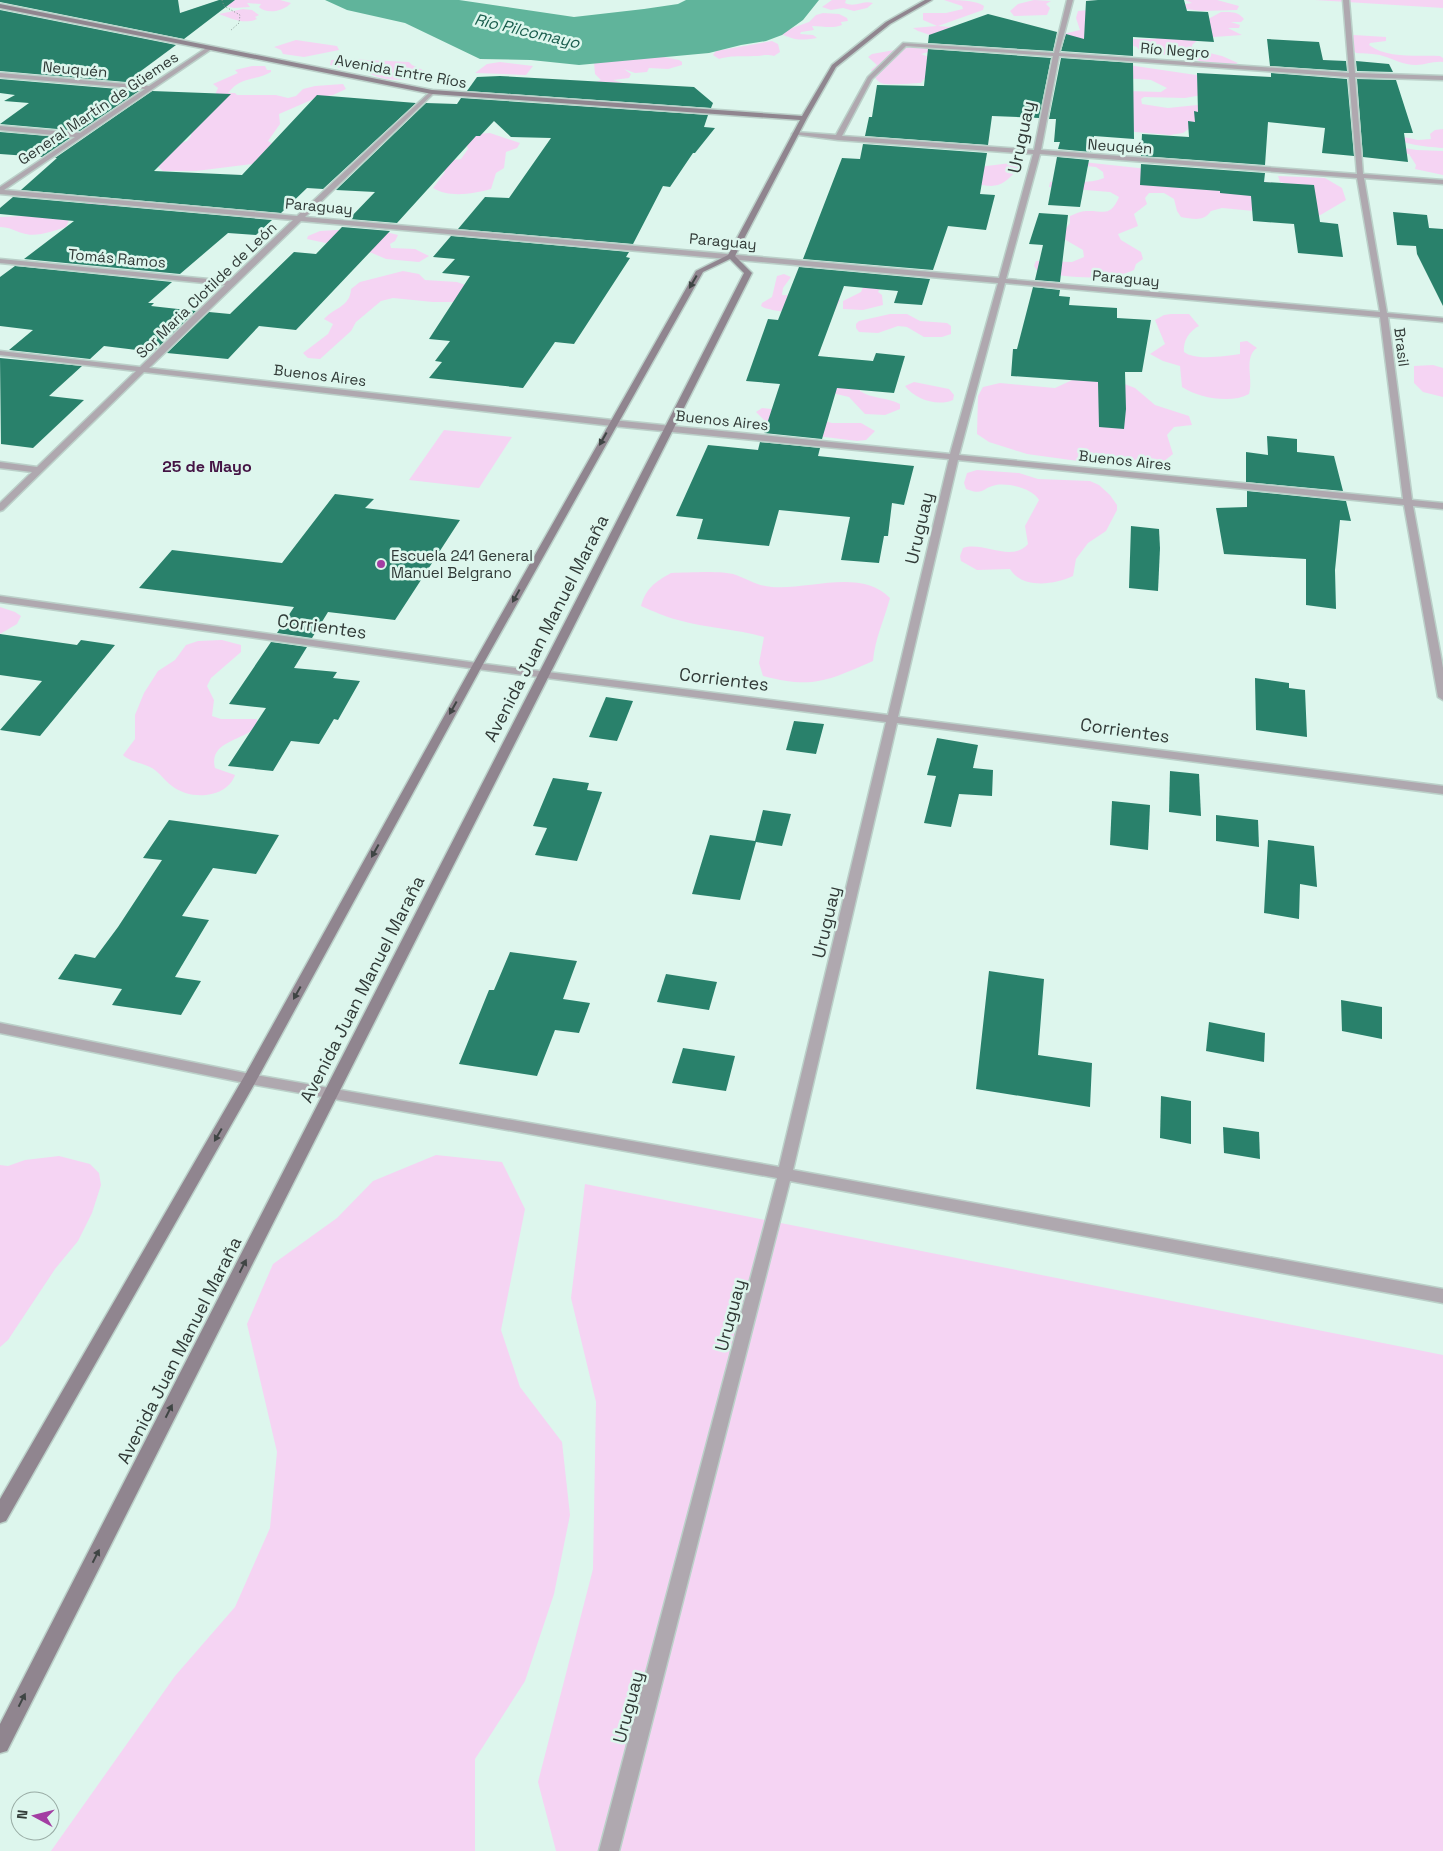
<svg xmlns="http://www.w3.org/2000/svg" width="1443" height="1851" viewBox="0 0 1443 1851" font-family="'Space Grotesk',sans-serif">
<rect width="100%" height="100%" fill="#ddf6ed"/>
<!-- green -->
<g fill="#f5d4f3">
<path d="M229,0h51l11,3c-7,8 -24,12 -32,4l2,-3 -14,-1 3,4 -16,1 -14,-3z"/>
<path d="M832,0h14l-1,3c10,5 18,-3 28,0l-6,5 -13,3 -11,-3 -12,2 -9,-3z"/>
<path d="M944,0c12,0 32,0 40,6l-1,4 -45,16 13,1 -6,13 -27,-9 -5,-3 24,-2 -14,-6v-7h23l17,-4 -1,-3z"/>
<polygon points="1034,0 1051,1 1046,4 1050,8 1047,15 1014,16 1010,11 1018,4"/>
<polygon points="1185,0 1217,0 1239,6 1237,10 1202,11 1178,8 1178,5 1192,3"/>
<polygon points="1315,0 1443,0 1443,8"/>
<path d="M243,9l9,1 7,5 -4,2 2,2c-14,6 -27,-1 -38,-5z"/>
<polygon points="1089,10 1107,16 1081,44 1063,37 1063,34 1080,30 1076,18 1078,11"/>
<path d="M1221,12c9,0 17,-1 23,7l-3,3h-10l9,3 -1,3h-11l14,7 -42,3 -8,7 1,4 29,7 16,7c-16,9 -36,-3 -52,-6 -16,-2 -31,-3 -47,-7l-2,-3 -10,-3 3,-5h26l1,-4 35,-7z"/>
<path d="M823,13l16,1 8,4 1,3 -7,1 1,3c-11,4 -19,1 -30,1l2,4 -13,2 -1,2 13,1 4,3c-20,3 -21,2 -39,-5l31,-11 7,-7z"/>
<path d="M1354,35l32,2v4l-16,2 -1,2c18,14 50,10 71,11l3,2v4c-10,-1 -18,3 -27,3 -13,0 -22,-6 -33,-9 -9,-3 -18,-2 -27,-3l-3,-3 -1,-14z"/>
<polygon points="296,40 337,46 339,50 304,57 283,54 281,50 274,47"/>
<path d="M772,41l6,3 2,8 -6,4c-8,-2 -12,0 -19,0 -13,1 -23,-1 -36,3l-6,-4 3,-4z"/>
<path d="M917,46l11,2 4,3 -11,3 13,5 3,19 -13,1 -3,4c-8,0 -33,3 -40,0 -5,-2 -7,-8 -10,-13l6,-5 -9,-8 4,-3z"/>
<polygon points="659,56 679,60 682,62 682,65 668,69 649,68 647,72 635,73 624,69 631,74 629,78 613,80 623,83 596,82 601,80 595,74 594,62"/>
<path d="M347,59l62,3 3,3 15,7c-9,10 -36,9 -49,5 -6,-2 -12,-6 -18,-7 -11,-2 -20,-1 -30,-5l1,-5z"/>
<polygon points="500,62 533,66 526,75 475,73 487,64"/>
<polygon points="1128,65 1203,76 1202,95 1185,98 1144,97 1141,99 1142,104 1168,108 1197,105 1215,109 1183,133 1170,135 1124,131 1128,91 1161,92 1167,88 1151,80 1124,78"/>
<path d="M252,66h13l2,4h4v2c-18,10 -29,3 -43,21h7l2,2h39l12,3 8,-2 7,-7 12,-3 28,-2 3,5 -13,6 -17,3 -37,16 1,10 -12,17 5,3 -14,19 -63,8h-33l-6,-5 20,-22 10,-3 4,-5v-4l23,-35 4,-9 -5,-4 25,-11 -3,-3z"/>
<path d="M1443,129v19c-21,-2 -37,-2 -54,-14l29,6 13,-1 -1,-5 5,-4z"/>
<path d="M490,133l30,10 -3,5 -11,4 -2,16 -8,5 -5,16c-18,5 -42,9 -58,-1l12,-16 -8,-5 9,-6 15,-2 7,-10 -2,-6 10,-9z"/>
<polygon points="1397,147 1417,150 1443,151 1443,175 1415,169 1416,165 1409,154 1392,152"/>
<path d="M1083,162l211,23 -14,-3 -2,-6 47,2 17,10 4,12 -29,17 -95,-9 -11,3c-7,11 -18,8 -30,6l-4,-6 -3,-12 -10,-6h-15l-4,5 2,6 -13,10 4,12 -20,8 3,6 20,12 2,7 -7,5 -2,6c-27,12 -67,7 -96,2l-4,-6 2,-5 36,1 12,-5 -1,-7 -19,-11 -1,-6 7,-10v-7c5,-2 11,-5 16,-5 18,-1 24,7 33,-14l-9,-5 -61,-5 1,-5c18,-2 37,3 54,-4l-1,-6 -7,-5 -39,-4z"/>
<path d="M1011,163l8,5c-18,20 -23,21 -49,14v-14z"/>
<path d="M93,201l25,2 -8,6 -41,11 -3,7c-13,4 -30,11 -44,6 -7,-2 -13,-6 -22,-6v-10l54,-2z"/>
<polygon points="354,229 378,230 398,235 395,241 390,244 391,248 415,249 429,256 419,262 386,259 372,253 307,239 308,236 320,231"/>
<path d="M403,271l16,3 6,6 32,2 11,4 -1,16h-34l-40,-4 -12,3 -25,21 -5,9 -31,28 -12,-1 -5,-5 25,-19 5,-10 -9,-5c11,-12 26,-12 27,-30l9,-7z"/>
<path d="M784,274l7,3 -8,11 -1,7 55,2 3,3 -5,10c-9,5 -65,3 -74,-4l1,-3 10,-6 5,-21z"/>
<polygon points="864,285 880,288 878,292 882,295 883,305 863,310 843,309 843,301 861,292"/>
<polygon points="890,314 907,314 920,321 947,323 951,326 951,334 942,337 924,337 907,327 898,326 878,333 859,332 856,328 856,324 859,321"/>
<path d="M1171,314h18l10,12c-10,5 -16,15 -15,26 11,9 42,4 56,2v-12l7,-1 10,7c-14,9 -3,32 -8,46 -18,10 -50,4 -67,-7l-2,-21 -17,-5 -13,-7 15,-10 -10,-24 9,-5z"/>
<polygon points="1433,365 1443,368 1443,397 1423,392 1414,383 1414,366"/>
<polygon points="1081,376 1117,381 1135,388 1155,405 1189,416 1192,425 1174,427 1167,435 1173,454 1163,462 1142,457 1127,463 1107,465 1027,454 989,442 977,434 978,396 983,387 1000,383 1055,388"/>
<path d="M914,382l35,7 5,6 -1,5c-16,7 -38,-1 -48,-14z"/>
<path d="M859,383l1,8c12,8 27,6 40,13v5l-15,6 -20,-1 -16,-17 -17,-4 2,-7z"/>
<polygon points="762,408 791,411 832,423 861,423 875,431 866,440 857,441 809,435 768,424 756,412"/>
<polygon points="444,430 512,437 479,488 409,480"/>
<path d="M977,470l42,3 19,6 52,2 9,4 11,10 7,10v5l-11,21 -18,12 -12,16 -3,17c-19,9 -51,13 -63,-7l-33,1 -16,-9 -1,-5 3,-8c20,-7 49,15 65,-4l-3,-18 14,-26c-7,-12 -30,-17 -43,-15 -15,3 -11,11 -30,4l-2,-6 3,-10z"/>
<path d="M671,573c17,0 49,-3 65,2 13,5 22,11 36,12 37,3 89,-19 118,11 -6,23 -15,40 -17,63 -46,20 -60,28 -110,15l-4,-13 5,-26c-28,-8 -58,-9 -86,-17 -13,-3 -25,-9 -37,-14 5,-18 14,-24 30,-33z"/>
<polygon points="0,607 15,612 21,616 17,624 0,634"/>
<path d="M222,640l19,5v7l-30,26 -4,8 7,14 -2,16 9,3h36v7c-13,15 -49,15 -42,42l20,7c-8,23 -44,26 -63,11 -7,-5 -12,-13 -20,-18 -9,-5 -22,-6 -29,-13l12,-16v-24l9,-22 14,-22 17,-11 11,-15 12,-4z"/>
<polygon points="436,1155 502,1162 525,1209 501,1330 520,1387 562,1442 570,1515 554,1594 525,1681 475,1759 475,1851 51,1851 175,1676 235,1607 270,1528 277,1452 247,1324 273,1264 337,1218 373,1181"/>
<polygon points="59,1156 90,1164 99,1173 101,1185 92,1213 78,1241 55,1269 8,1340 0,1347 0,1165 8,1166 25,1160"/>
<polygon points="585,1184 1443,1355 1443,1851 556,1851 538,1782 593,1569 596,1402 571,1298"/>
</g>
<!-- water -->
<polygon fill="#60b49b" points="325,0 459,0 574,17 644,9 678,4 686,0 819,0 803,20 782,35 766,41 741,45 709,53 579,65 531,60 480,59 405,23 347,10"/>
<!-- building -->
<g fill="#29816b">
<polygon points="0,0 178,0 180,13 219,0 235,0 184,39 0,2"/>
<polygon points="1098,0 1184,0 1187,11 1208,12 1214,42 1133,37 1133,56 1061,51 1066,34 1084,39 1086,1"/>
<polygon points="0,10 176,45 126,82 0,71"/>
<polygon points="988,14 1057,32 1053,51 928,43 929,35"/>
<polygon points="1267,39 1319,42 1323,60 1346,61 1347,71 1270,66"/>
<polygon points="928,49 1051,58 1039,118 992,116 988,145 865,136 869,117 872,117 877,85 924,86"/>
<polygon points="1061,58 1133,63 1134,139 1094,136 1091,152 1058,149 1060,142 1054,142 1056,119 1049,119"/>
<polygon points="1356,61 1389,64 1393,72 1357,71"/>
<polygon points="1197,73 1271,77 1271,73 1347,79 1354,156 1322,153 1325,128 1268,122 1265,165 1141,156 1142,134 1189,137 1188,121 1195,122 1194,111 1198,112"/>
<polygon points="500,76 694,87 713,103 711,108 467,91 477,77"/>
<polygon points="0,79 118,89 115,90 139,91 80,131 0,124 29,103 4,101 15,95 0,93"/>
<polygon points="1357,79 1396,80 1413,133 1404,133 1408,162 1363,157"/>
<polygon points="152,91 231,94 154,171 242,175 317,95 416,103 323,189 307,188 281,213 21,190 57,158 55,158"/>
<polygon points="461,98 708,115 704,127 715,128 695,153 693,153 670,187 663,186 633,244 458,229 485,197 509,198 551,138 511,137 494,121 480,136 476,136 397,223 349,219 375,192 336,190 426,103 457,104"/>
<polygon points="0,132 70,138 42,157 0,154"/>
<polygon points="863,144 987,153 980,194 995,195 986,230 948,226 933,270 803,259 842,158 860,159"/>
<polygon points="1057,157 1089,160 1080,207 1048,205"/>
<polygon points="1141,164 1265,173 1264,182 1314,185 1320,222 1338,224 1343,257 1298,253 1294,224 1253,221 1251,196 1220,193 1220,191 1140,185"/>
<polygon points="13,197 272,220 256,235 228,233 180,274 24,259 74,221 0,214 0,208"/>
<polygon points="1393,212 1427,215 1429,228 1443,229 1443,306 1417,254 1416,246 1397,245"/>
<polygon points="1039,213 1068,215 1060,282 1035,280 1043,245 1029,244"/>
<polygon points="342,227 390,231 296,330 259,326 228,359 167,353 209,312 230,314 294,252 316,254"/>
<polygon points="451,236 629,252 626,257 630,258 574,344 555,342 523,388 429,378 442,362 435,361 450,341 429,339 470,276 442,273 455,259 433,257"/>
<polygon points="15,266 172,282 148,303 154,303 151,306 196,311 153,352 104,346 90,359 9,350 33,330 0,326 0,277"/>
<polygon points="799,267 930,279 922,305 894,303 898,291 844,286 818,356 873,361 876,353 905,356 894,393 837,388 822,439 764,433 780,384 746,381 768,319 778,320"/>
<polygon points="1033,287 1060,290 1059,296 1070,297 1069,305 1117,308 1117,318 1151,320 1142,372 1125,372 1126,409 1124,429 1099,427 1098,382 1011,376 1013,349 1017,349"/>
<polygon points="0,358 82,366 49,396 84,400 33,448 1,444"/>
<polygon points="1267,436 1297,439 1297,452 1334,456 1343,491 1246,482 1246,452 1268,455"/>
<polygon points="760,442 820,448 818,456 914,466 904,505 892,503 888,536 884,536 879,563 841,560 850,517 779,510 769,546 697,539 703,519 676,516 708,445 758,450"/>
<polygon points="1247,491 1346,501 1351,521 1340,520 1335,570 1336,609 1306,605 1306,559 1224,554 1216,508 1247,507"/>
<polygon points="335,494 374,499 365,508 460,520 395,620 328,612 312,638 277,633 294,607 139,588 172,550 282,563"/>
<polygon points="1131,526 1159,529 1160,548 1158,591 1129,588"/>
<polygon points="0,634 77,645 81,640 115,645 40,736 0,730 42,681 0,675"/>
<polygon points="271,642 307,647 294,668 337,672 333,678 360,681 338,720 334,719 319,744 291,741 273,771 228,766 266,708 229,704"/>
<polygon points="1255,678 1289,683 1289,688 1305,690 1307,737 1256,730"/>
<polygon points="606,697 633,701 617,741 589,737"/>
<polygon points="794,721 824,724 816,754 786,750"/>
<polygon points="937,738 978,745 973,768 993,770 992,796 959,794 951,827 924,823 936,776 927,775"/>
<polygon points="1170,771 1199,774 1201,816 1169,812"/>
<polygon points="553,778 589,783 587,790 602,792 577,861 535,855 547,828 533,826"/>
<polygon points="1112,801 1150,805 1148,850 1110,845"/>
<polygon points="763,810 791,814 782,846 756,842 740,900 692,894 710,835 755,841"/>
<polygon points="1216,815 1258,820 1259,847 1216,841"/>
<polygon points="169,820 279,835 256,874 213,868 182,916 209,920 175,977 201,981 181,1015 112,1005 122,989 58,979 75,954 95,958 118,927 162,860 143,858"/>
<polygon points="1268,840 1314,846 1317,887 1300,884 1299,919 1264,913"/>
<polygon points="510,952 577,961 563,999 590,1003 579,1033 555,1030 537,1076 459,1064 489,990 494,990"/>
<polygon points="989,971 1044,979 1038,1055 1092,1063 1090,1107 976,1089"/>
<polygon points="666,974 717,982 709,1010 657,1002"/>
<polygon points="1341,1000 1382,1007 1382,1039 1342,1031"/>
<polygon points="1209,1022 1265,1033 1264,1062 1206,1051"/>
<polygon points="683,1048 735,1056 726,1091 672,1083"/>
<polygon points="1161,1096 1191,1101 1191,1144 1160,1138"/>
<polygon points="1223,1127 1259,1132 1260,1159 1224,1153"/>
</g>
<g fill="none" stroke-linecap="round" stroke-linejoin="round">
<!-- street casing -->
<g stroke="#bbd0c9" stroke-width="3">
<path id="street" d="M1067,0h6l-14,53 290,20 -6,-73h6l6,73 88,3v4l-88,-3 8,97 80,6v4l-79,-6 23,135 56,5v4l-55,-5 24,183 31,3v6l-30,-3 30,162v32l-5,-3 -34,-192 -446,-45 -60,257 545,69v8l-546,-71 -104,447 650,119v14l-653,-122 -171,670h-20l178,-673 -527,-94 -250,-51v-10l250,51 529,93 107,-445 -409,-53 -477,-67v-6l477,67 411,52 61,-256 -337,-33 -468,-54 -141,138 -3,1v-8l32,-31 -32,-4v-6l37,5 99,-96 -136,-16v-4l140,16 85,-82 -225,-22v-4l229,22 64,-61 -293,-26v-7l75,-50 -75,-7v-4l80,7 65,-44 -145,-12v-4l149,13 59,-39 5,1 -209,142 293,26 135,-126 2,3 -129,124 694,61 34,-124 -195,-14 -46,-6 3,-2 41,3 32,-58 35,-34 151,10zM906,46l147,10 -19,94 -192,-14 30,-57zM1059,56l290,21 8,97 -316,-24zM1040,154l317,24 23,134 -374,-33zM301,221l697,62 -48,171 -338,-34 -463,-52zM1005,283l375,34 23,182 -444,-44z"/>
</g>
<!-- secondary casing -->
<g stroke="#bbd0c9" stroke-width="3">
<polygon id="secondary" points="925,0 932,0 890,24 836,67 807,118 735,256 752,273 7,1751 0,1753 0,1724 744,273 730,259 703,272 482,666 255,1083 6,1521 0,1523 0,1499 245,1075 472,666 696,271 728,255 800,120 432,94 0,8 0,4 432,90 802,116 832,65 886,22"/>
</g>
<!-- path -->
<polyline stroke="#82938d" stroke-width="1" stroke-dasharray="1 2" stroke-linecap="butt" points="222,0 224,6 240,15 239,23 230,31"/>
<!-- street -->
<use href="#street" fill="#afa8af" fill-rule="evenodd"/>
<!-- secondary -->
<use href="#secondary" fill="#90858f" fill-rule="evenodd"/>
</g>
<!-- one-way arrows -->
<defs><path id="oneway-solid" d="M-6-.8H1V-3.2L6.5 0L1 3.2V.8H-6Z" transform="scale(1.25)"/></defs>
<g fill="#3f4544">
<use href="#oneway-solid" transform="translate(693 282) rotate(120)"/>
<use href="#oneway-solid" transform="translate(603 439) rotate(119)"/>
<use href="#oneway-solid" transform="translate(516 596) rotate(119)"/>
<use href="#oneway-solid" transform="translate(453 708) rotate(119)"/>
<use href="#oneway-solid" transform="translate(375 851) rotate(119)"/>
<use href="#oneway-solid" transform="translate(297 993) rotate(119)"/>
<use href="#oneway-solid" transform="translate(218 1135) rotate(120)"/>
<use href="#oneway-solid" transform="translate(243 1266) rotate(-63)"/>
<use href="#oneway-solid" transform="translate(169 1411) rotate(-63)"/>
<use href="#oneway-solid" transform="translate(96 1556) rotate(-63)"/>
<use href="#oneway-solid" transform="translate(22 1700) rotate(-63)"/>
</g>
<!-- markers -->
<circle fill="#a33ea3" stroke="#ddf6ed" stroke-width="2" cx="381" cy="564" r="5"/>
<g text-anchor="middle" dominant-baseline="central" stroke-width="5" stroke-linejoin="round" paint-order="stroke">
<!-- far-street labels -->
<g font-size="15" fill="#313a37" stroke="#ddf6ed">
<text transform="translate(1175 50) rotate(4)">Río Negro</text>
<text transform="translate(75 69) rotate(5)">Neuquén</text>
<text transform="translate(401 71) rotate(10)">Avenida Entre Ríos</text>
<text transform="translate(98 108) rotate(-34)">General Martín de Güemes</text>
<text transform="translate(1120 146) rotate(4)">Neuquén</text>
<text transform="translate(319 206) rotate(5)">Paraguay</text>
<text transform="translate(723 241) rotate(5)">Paraguay</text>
<text transform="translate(117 258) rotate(5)">Tomás Ramos</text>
<text transform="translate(1126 278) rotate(5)">Paraguay</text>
<text transform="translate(206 290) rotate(-44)">Sor Maria Clotilde de León</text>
<text transform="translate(1402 347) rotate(83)">Brasil</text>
<text transform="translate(320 375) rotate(7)">Buenos Aires</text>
<text transform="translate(722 420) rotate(6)">Buenos Aires</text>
<text transform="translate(1125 460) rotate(6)">Buenos Aires</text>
</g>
<!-- far-poi labels -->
<g font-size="15" fill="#313a37" stroke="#ddf6ed" text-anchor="start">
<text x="391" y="555">Escuela 241 General<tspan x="391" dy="17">Manuel Belgrano</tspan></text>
</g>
<!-- far-water labels -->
<g font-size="16" font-style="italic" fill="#195c4c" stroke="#ddf6ed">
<text transform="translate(527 31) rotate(13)">Río Pilcomayo</text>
</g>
<!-- far-neighbourhood labels -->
<g font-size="16" font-weight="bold" fill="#441445" stroke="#ddf6ed">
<text x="207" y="466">25 de Mayo</text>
</g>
<!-- street labels -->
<g font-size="18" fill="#313a37" stroke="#ddf6ed">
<text transform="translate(1021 137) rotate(-78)">Uruguay</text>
<text transform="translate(919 528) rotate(-77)">Uruguay</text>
<text transform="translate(322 626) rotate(8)">Corrientes</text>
<text transform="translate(546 628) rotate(-63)">Avenida Juan Manuel Maraña</text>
<text transform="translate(724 679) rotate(7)">Corrientes</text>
<text transform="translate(1125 730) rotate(8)">Corrientes</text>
<text transform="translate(826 922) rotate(-77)">Uruguay</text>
<text transform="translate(362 989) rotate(-63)">Avenida Juan Manuel Maraña</text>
<text transform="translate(730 1315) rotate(-75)">Uruguay</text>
<text transform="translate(179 1350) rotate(-63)">Avenida Juan Manuel Maraña</text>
<text transform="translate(628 1707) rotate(-75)">Uruguay</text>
</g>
</g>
<!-- north arrow -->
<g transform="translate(35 1816) rotate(277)"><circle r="24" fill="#ddf6ed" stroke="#98aba4"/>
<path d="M0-4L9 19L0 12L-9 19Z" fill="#a33ea3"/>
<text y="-8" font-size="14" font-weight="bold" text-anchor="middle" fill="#313a37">N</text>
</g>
</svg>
